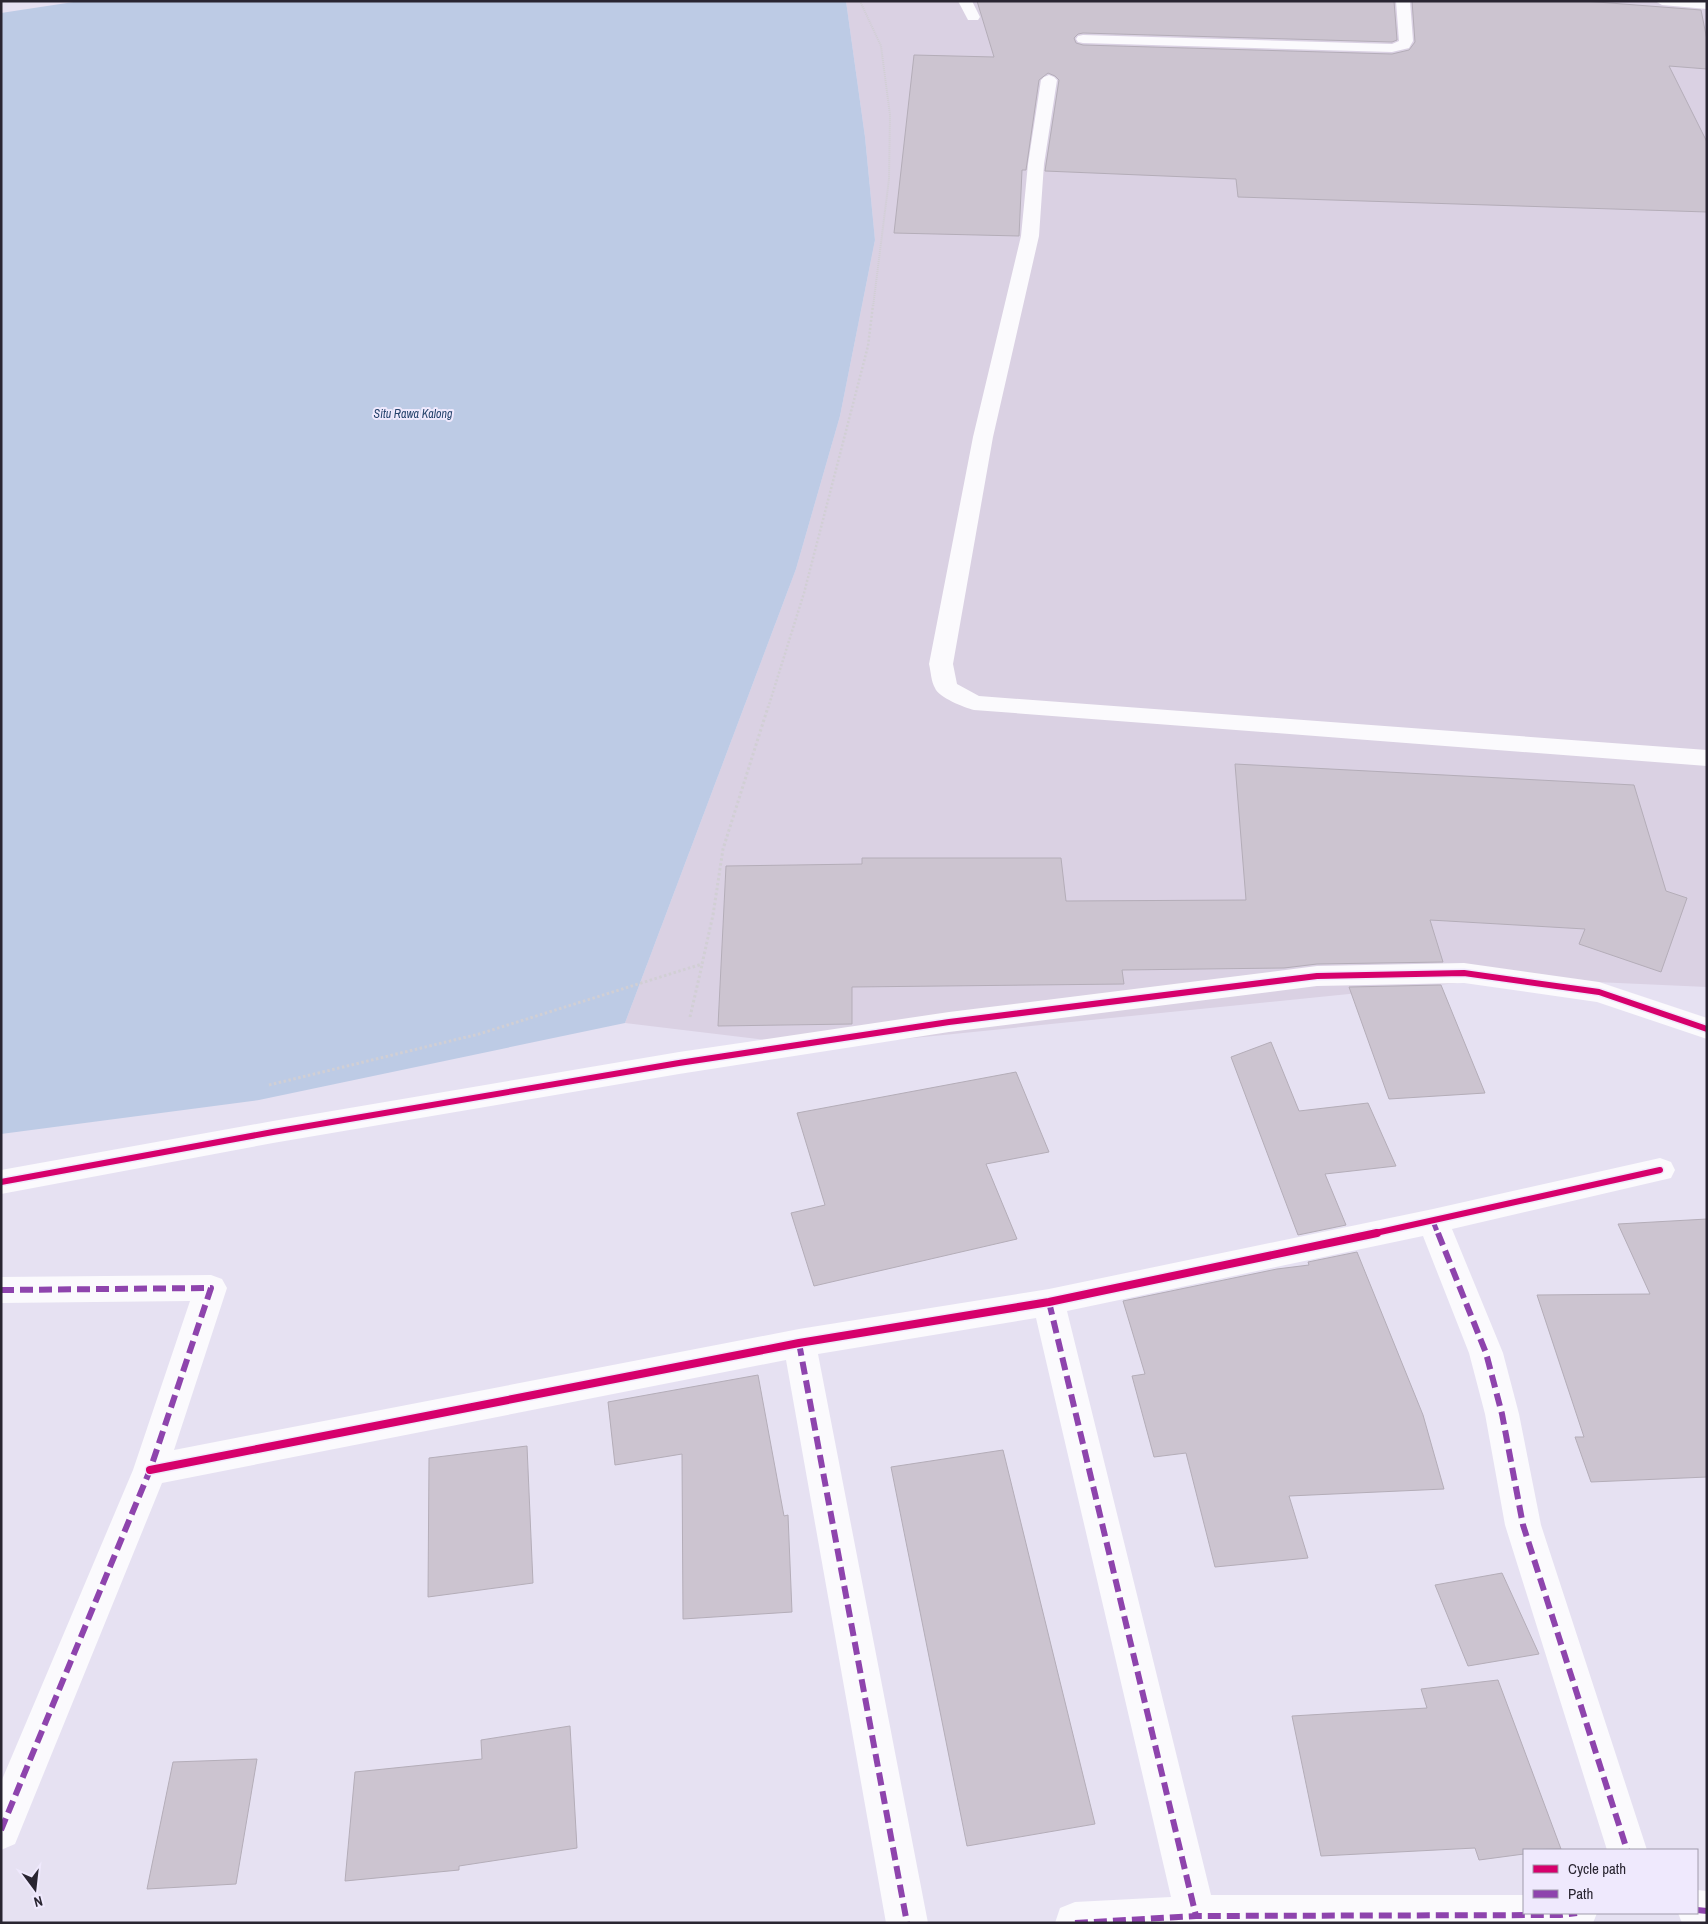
<svg xmlns="http://www.w3.org/2000/svg" width="1708" height="1924" viewBox="0 0 1708 1924" font-family="'Archivo Narrow',sans-serif">
<rect width="100%" height="100%" fill="#e6e1f2"/>
<!-- industrial -->
<polygon fill="#dad1e3" points="846,1 1707,1 1707,987 1507,978 824,1047 625,1023 796,569 840,416 875,240 865,137"/>
<!-- water -->
<polygon fill="#bdcbe5" points="80,1 846,1 865,137 875,240 840,416 796,569 625,1023 259,1100 1,1134 1,13"/>
<!-- building -->
<g fill="#ccc4d0" stroke="#b4adb8">
<polygon points="977,1 1394,1 1397,40 1392,42 1083,33 1078,34 1074,38 1076,43 1083,45 1392,54 1409,50 1415,42 1412,1 1584,1 1701,10 1707,40 1707,69 1669,66 1707,142 1707,212 1238,197 1236,179 1045,171 1059,80 1055,76 1048,73 1039,80 1026,170 1022,170 1019,236 894,233 914,55 994,57"/>
<polygon points="1235,764 1634,785 1666,891 1687,898 1661,972 1579,944 1585,929 1430,920 1443,962 1317,964 1284,968 1122,970 1124,984 852,987 852,1024 718,1026 726,866 862,864 862,858 1061,858 1066,901 1246,900"/>
<polygon points="1441,985 1485,1093 1389,1099 1349,987"/>
<polygon points="1271,1042 1299,1111 1368,1103 1396,1166 1325,1174 1346,1225 1298,1235 1231,1057"/>
<polygon points="1016,1072 1049,1152 986,1164 1017,1239 814,1286 791,1213 825,1205 797,1113"/>
<polygon points="1707,1219 1707,1477 1591,1482 1575,1437 1584,1437 1537,1295 1650,1294 1618,1224"/>
<polygon points="1357,1252 1423,1415 1444,1489 1289,1496 1308,1558 1215,1567 1186,1453 1154,1457 1132,1376 1145,1374 1123,1301 1277,1269 1309,1265 1308,1262"/>
<polygon points="758,1375 784,1516 788,1515 792,1612 683,1619 682,1454 615,1465 608,1402"/>
<polygon points="527,1446 533,1583 428,1597 429,1458"/>
<polygon points="1003,1450 1095,1824 967,1846 891,1467"/>
<polygon points="1502,1573 1539,1654 1468,1666 1435,1585"/>
<polygon points="1498,1680 1561,1849 1524,1850 1524,1854 1479,1860 1475,1848 1321,1856 1292,1716 1427,1708 1421,1689"/>
<polygon points="570,1726 577,1848 459,1866 459,1870 345,1881 355,1772 482,1759 481,1740"/>
<polygon points="257,1759 236,1884 147,1889 173,1762"/>
</g>
<g fill="none" stroke-linecap="round" stroke-linejoin="round">
<!-- path-far2 -->
<polyline stroke="#d1cfd4" stroke-width="2" stroke-dasharray="1 1" stroke-linecap="butt" points="860,1 881,46 890,115 889,179 873,307"/>
<!-- path-far1 -->
<polyline stroke="#d1cfd4" stroke-width="2.5" stroke-dasharray="2 2" stroke-linecap="butt" points="768,708 804,593 868,346 873,305"/>
<!-- path -->
<g stroke="#d1cfd4" stroke-width="3" stroke-dasharray="2.5 2.5" stroke-linecap="butt">
<polyline points="690,1017 702,965"/>
<polyline points="269,1085 479,1034 702,964 713,915 723,849 768,707"/>
</g>
<!-- minor -->
<g fill="#fbfafd" fill-rule="evenodd">
<polygon points="958,1 972,1 980,17 978,20 968,20"/>
<polygon points="1396,1 1410,1 1413,41 1409,48 1392,52 1083,43 1078,42 1076,39 1078,36 1083,35 1392,44 1399,41"/>
<polygon points="1655,1 1707,1 1707,9 1662,5"/>
<path d="M1049,75l5,2 3,3 -13,84 -5,72 -46,201 -40,227 4,20 22,12 728,54v16l-733,-56c-9,-2 -36,-13 -39,-22 -4,-7 -4,-16 -6,-24l44,-227 48,-201 7,-72 13,-84 3,-3z"/>
<polygon points="1464,963 1599,982 1707,1018 1707,1039 1597,1002 1464,983 1317,986 949,1032 679,1074 273,1143 1,1194 1,1170 273,1121 679,1052 949,1012 1317,966"/>
<polygon points="1660,1158 1671,1162 1675,1170 1671,1178 1452,1229 1503,1353 1519,1414 1541,1525 1647,1850 1607,1850 1505,1525 1485,1414 1469,1353 1423,1236 1067,1311 1211,1895 1524,1895 1524,1913 1597,1913 1593,1923 1055,1923 1060,1908 1075,1902 1171,1897 1036,1318 818,1354 928,1923 886,1923 786,1360 162,1483 15,1844 1,1850 1,1782 133,1470 190,1301 1,1303 1,1277 211,1275 222,1279 227,1288 174,1450 799,1329 1049,1289 1433,1209"/>
<polygon points="1697,1890 1707,1891 1707,1923 1682,1923 1678,1913 1697,1913"/>
</g>
<!-- quiet-far1 -->
<polyline stroke="#8e44ad" stroke-width="5" stroke-dasharray="10 5" stroke-linecap="butt" points="1433,1221 1438,1234"/>
<!-- quiet -->
<g stroke="#8e44ad" stroke-width="6" stroke-dasharray="13 6" stroke-linecap="butt">
<polyline points="1438,1233 1486,1353 1502,1414 1523,1525 1627,1850"/>
<polyline points="1,1290 211,1288 150,1470 1,1830"/>
<polyline points="1049,1302 1196,1916"/>
<polyline points="799,1343 907,1923"/>
<polyline points="1697,1910 1707,1911"/>
<polyline points="1075,1923 1196,1916 1560,1915 1577,1913"/>
</g>
<!-- cycleway-far1 casing -->
<g stroke="#efe9fd" stroke-width="9">
<g id="cycleway-far1">
<polyline points="1,1182 273,1132 679,1063 949,1022 1317,976 1464,973 1599,992 1707,1029"/>
<polyline points="1371,1234 1660,1170"/>
</g>
</g>
<!-- cycleway casing -->
<g stroke="#efe9fd" stroke-width="11">
<polyline id="cycleway" points="150,1470 799,1343 1049,1302 1377,1233"/>
</g>
<!-- cycleway-far1 -->
<use href="#cycleway-far1" stroke="#d6006c" stroke-width="6"/>
<!-- cycleway -->
<use href="#cycleway" stroke="#d6006c" stroke-width="8"/>
</g>
<g text-anchor="middle" dominant-baseline="central" stroke-width="4" stroke-linejoin="round" paint-order="stroke">
<!-- far-water labels -->
<g font-size="12" font-style="italic" fill="#27446d" stroke="#efe9fd">
<text x="413" y="414">Situ Rawa Kalong</text>
</g>
</g>
<!-- border -->
<rect width="1708" height="1924" fill="none" stroke="#292531" stroke-width="5"/>
<!-- legend -->
<rect x="1523" y="1849" width="175" height="65" fill="#efe9fd" stroke="#a09bab"/>
<rect x="1533" y="1865" width="25" height="8" fill="#d6006c" stroke="#a09bab"/>
<text x="1568" y="1874" font-size="15" fill="#292531">Cycle path</text>
<rect x="1533" y="1890" width="25" height="8" fill="#8e44ad" stroke="#a09bab"/>
<text x="1568" y="1899" font-size="15" fill="#292531">Path</text>
<!-- north arrow -->
<g transform="translate(35 1889) rotate(165)" stroke="#efe9fd" stroke-width="4" paint-order="stroke">
<path d="M0-4L9 19L0 12L-9 19Z" fill="#292531"/>
<text y="-8" font-size="14" font-weight="bold" text-anchor="middle" fill="#292531">N</text>
</g>
</svg>
